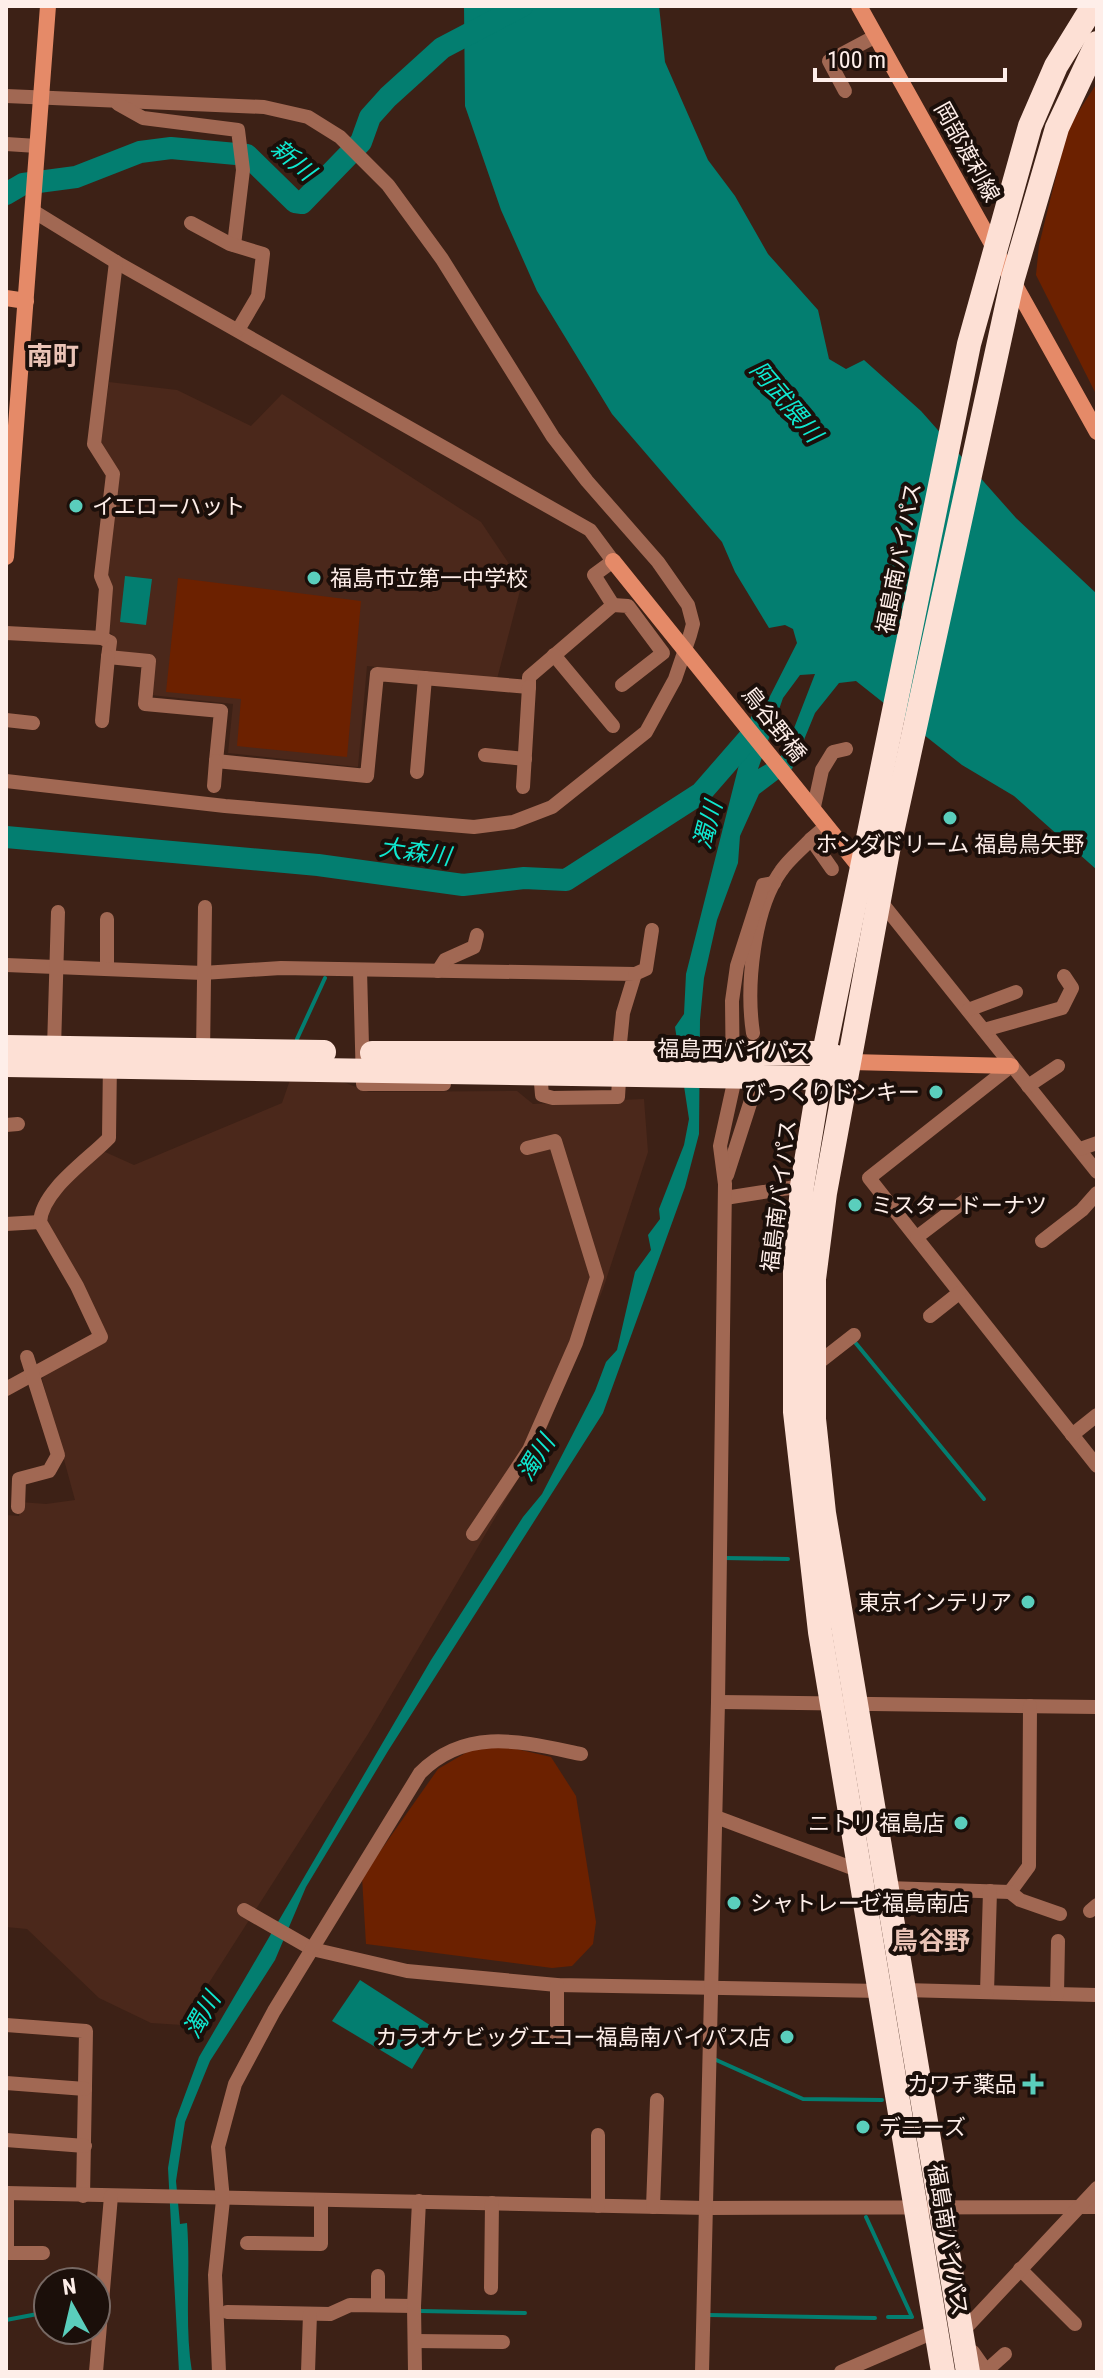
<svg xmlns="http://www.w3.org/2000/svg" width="1103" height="2378" viewBox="0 0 1103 2378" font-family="'Roboto Condensed','Noto Sans JP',sans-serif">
<rect width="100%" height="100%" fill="#3d2116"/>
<!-- built -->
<g fill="#4b281b">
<polygon points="109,382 177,390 251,426 282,394 481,522 522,583 497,679 367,666 358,767 228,753 233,704 151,695 155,656 116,652 113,636 107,629 107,574 119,470 100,445"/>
<polygon points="290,1080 343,1082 369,1092 517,1091 533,1104 644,1099 648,1152 603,1289 545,1433 368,1734 182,2025 151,2023 99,1998 27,1929 6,1927 6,1515 19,1516 20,1502 46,1504 75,1500 42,1379 50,1370 104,1343 43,1219 58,1193 103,1151 134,1165 282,1103"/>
</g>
<!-- green -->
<g fill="#6c2100">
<polygon points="1097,83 1097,396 1036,275 1039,245 1068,128"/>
<polygon points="178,578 361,601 347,757 237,746 241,699 166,692"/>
<polygon points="495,1744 551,1757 576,1796 596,1922 593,1944 572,1966 552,1968 366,1944 362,1877 438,1769 474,1748"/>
</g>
<!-- water -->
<g fill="#037e70" fill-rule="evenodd">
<path d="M464,6h195l6,56 43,98 27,36 33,58 50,56 11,49 17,10 18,-9 57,51 95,107 81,76v276l-83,-74 -52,-31 -106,-84 -17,2 -24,30 -23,56 -33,25 -19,42 -2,27 -21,57 -13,58 -4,42 -1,114 -14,53 -82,226 -215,338 -82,136 -31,73 -65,101 -25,61 -9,59 4,43 7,-1c4,49 -3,101 5,149h-13l-11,-204 8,-49 23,-62 232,-397 92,-143 19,-23 53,-103 11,-29 11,-12 18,-78 16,-22 -3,-15 12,-16 -1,-10 25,-64 5,-26 -14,-92 9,-13 2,-40 65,-257 18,-19 28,-55 -4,-14 -8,-4 -16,3 -34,-56 -13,-30 -110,-128 -75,-123 -36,-81 -36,-104zM815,674l-31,80 -26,15 25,-71 17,-23z"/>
<polygon points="125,576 152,579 146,625 120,622"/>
<polygon points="360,1980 436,2029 412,2069 332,2021"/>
</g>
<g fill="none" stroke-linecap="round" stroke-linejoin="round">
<!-- stream -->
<g stroke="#037e70" stroke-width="4">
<polyline points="297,1039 325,978"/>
<polyline points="854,1341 984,1499"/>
<polyline points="724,1558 788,1559"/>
<polyline points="714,2059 803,2099 882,2100"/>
<polyline points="866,2217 912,2317 888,2317"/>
<polyline points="420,2311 525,2313"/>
<polyline points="709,2315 875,2318"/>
<polyline points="6,2320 48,2312"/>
</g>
<!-- river -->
<g stroke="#037e70" stroke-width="22">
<polyline points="6,194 23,184 76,177 140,152 171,148 247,155 295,202 302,203 361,142 370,117 388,97 442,48 522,6"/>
<polyline points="6,837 318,865 463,885 524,878 566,880 701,793 762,723"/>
</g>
<!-- street -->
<g stroke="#a16853" stroke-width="14">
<polyline points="845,91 829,61 876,36"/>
<polyline points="6,96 264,107 308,117 340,137 388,185 442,259 553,437 587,481 658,562 688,605 693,624 690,635 675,679 646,732 552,807 513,822 474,827 225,806 6,781"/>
<polyline points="118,104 143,118 238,130 243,170 234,245"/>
<polyline points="6,144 37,146"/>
<polyline points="33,211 116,262 590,530 613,561 594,575 613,605 529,677 529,687 377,674 367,776 216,761 221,711 145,704 149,661 108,657 110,642 102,638"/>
<polyline points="191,223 230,244 263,254 258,296 238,330"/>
<polyline points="613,605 628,606 663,653 622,685"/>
<polyline points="6,633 102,638 106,588 101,576 113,474 94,444 116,262"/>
<polyline points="554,655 613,726"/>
<polyline points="6,720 33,723"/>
<polyline points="102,721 108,657"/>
<polyline points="485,755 525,759"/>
<polyline points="417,772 425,678"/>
<polyline points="214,786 216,761"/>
<polyline points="523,787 529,687"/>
<polyline points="813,811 822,770 833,752 846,749"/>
<polyline points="825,827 811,839 832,869"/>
<polyline points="878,898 1097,1172"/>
<polyline points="107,919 107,969"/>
<polyline points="6,965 203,973 281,968 635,974 623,1013 620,1043"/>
<polyline points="360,970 363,1084 444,1084"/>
<polyline points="438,971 445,960 474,947 477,935"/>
<polyline points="635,974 646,969 652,930"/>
<polyline points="968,1010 1016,992"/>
<polyline points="984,1030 1062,1008 1072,988 1064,976"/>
<path d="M753,1033c-7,-46 0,-123 28,-162 8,-12 20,-21 30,-32"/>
<polyline points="54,1048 58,912"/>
<polyline points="203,1054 205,907"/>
<polyline points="1011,1066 869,1178 1097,1466"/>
<polyline points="541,1083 542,1095 553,1098 618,1097 619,1080"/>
<polyline points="1028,1086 1058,1066"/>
<polyline points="6,1125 18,1124"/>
<polyline points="1080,1149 1097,1143"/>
<polyline points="727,1175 755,1088"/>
<polyline points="725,1198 802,1186"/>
<polyline points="6,1224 40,1222"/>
<polyline points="917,1237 967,1199"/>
<polyline points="1042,1241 1082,1210 1097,1193"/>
<polyline points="930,1316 959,1293"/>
<polyline points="813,1367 854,1335"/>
<path d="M6,1389l95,-52 -24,-51 -37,-64c2,-32 48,-62 69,-84l1,-77"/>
<polyline points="1072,1435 1097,1415"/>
<polyline points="18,1507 19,1479 49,1471 58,1455 27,1357"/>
<polyline points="473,1534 529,1450 576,1343 597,1277 555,1141 527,1148"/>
<polyline points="718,1702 1097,1707"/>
<polyline points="716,1817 860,1871"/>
<polyline points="887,1888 1010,1892 1029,1866 1030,1706"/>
<polyline points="1010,1892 1020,1900 1060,1914"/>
<polyline points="244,1910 312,1949 407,1971 557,1985 880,1991"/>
<polyline points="1090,1911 1097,1905"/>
<polyline points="557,1985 557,2041"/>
<polyline points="904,1990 1097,1995"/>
<polyline points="987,1992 990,1891"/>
<polyline points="1057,1994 1058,1941"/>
<polyline points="6,2025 86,2031 83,2196"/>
<polyline points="6,2083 85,2089"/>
<polyline points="6,2140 85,2146"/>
<polyline points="6,2193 707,2208 1097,2207"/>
<polyline points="7,2193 7,2253 43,2253"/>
<polyline points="598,2206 598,2135"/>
<polyline points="653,2207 657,2100"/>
<polyline points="247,2243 321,2244 321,2200"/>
<polyline points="1020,2269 1075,2324"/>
<polyline points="491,2288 492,2203"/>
<polyline points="378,2305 378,2276"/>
<polyline points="227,2312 330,2314 350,2305 414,2306"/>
<polyline points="962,2332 1097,2188"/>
<polyline points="415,2341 503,2342"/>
<polyline points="967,2349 973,2352 987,2372"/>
<polyline points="986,2371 1005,2354"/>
<polyline points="96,2372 111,2196"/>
<path d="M219,2372l-4,-97 8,-75 -5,-53 17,-63 39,-73 146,-238c47,-47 103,-31 161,-19"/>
<polyline points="308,2372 310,2314"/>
<polyline points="415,2372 414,2306 419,2201"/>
<polyline points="702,2372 718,1702 725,1184 720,1146 733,1087 732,1001 737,966 763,885 774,883"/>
<polyline points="841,2372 936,2331"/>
</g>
<!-- secondary -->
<g stroke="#e58a68" stroke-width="16">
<polyline points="859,6 1097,432"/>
<polyline points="6,298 26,301"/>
<polyline points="6,557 48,6"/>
<polyline points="613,561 862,870"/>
<polyline points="851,1062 1011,1066"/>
</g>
<!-- highway -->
<g stroke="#fde0d5" stroke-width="24">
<polyline points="6,1047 324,1052"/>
<polyline points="372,1053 824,1053 839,1058"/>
<polyline points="6,1065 821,1078 834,1071"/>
<polyline points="943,2372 820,1632 795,1412 795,1272 802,1186 824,1053 969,344 1030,126 1056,66 1093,6"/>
<polyline points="968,2372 824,1513 814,1419 814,1279 825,1193 888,851 1013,278 1057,128 1097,43"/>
</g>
</g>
<!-- markers -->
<g fill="#5acebc" stroke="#1b0f0a" stroke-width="3">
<circle cx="76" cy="506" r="8"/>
<circle cx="314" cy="578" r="8"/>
<circle cx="950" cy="818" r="8"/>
<circle cx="936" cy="1092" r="8"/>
<circle cx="855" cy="1205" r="8"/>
<circle cx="1028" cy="1602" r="8"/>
<circle cx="961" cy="1823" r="8"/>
<circle cx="734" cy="1903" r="8"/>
<circle cx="787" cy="2037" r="8"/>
<path d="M1029 2072h8v8h8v8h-8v8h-8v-8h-8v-8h8z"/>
<circle cx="863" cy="2127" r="8"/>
</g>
<g text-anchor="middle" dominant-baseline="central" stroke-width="8" stroke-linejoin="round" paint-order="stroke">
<!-- street labels -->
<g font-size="22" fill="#feeee9" stroke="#1b0f0a">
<text transform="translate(967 152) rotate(61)">岡部渡利線</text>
<text transform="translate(899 558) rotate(-79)">福島南バイパス</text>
<text transform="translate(774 724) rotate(52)">鳥谷野橋</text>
<text transform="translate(734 1050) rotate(1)">福島西バイパス</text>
<text transform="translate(779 1196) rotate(-83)">福島南バイパス</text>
<text transform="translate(948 2240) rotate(81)">福島南バイパス</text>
</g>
<!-- poi labels -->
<g font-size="22" fill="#feeee9" stroke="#1b0f0a" text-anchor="start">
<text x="92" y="506">イエローハット</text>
<text x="330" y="578">福島市立第一中学校</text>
<text x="950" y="844" text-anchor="middle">ホンダドリーム 福島鳥矢野</text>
<text x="920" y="1092" text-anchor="end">びっくりドンキー</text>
<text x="871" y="1205">ミスタードーナツ</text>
<text x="1012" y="1602" text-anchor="end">東京インテリア</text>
<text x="945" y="1823" text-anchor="end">ニトリ 福島店</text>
<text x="750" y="1903">シャトレーゼ福島南店</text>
<text x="771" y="2037" text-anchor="end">カラオケビッグエコー福島南バイパス店</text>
<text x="1017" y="2084" text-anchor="end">カワチ薬品</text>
<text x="879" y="2127">デニーズ</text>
</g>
<!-- water labels -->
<g font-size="24" font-style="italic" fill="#0fe8d0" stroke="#1b0f0a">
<text transform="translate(293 160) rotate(40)">新川</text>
<text transform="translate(786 402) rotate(50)">阿武隈川</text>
<text transform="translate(708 825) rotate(-75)">濁川</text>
<text transform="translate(415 852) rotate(8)">大森川</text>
<text transform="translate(536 1458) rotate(-58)">濁川</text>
<text transform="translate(202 2015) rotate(-60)">濁川</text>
</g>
<!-- quarter labels -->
<g font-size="26" font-weight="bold" fill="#eac3b6" stroke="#1b0f0a">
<text x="53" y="356">南町</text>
<text x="931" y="1941">鳥谷野</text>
</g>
</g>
<!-- border -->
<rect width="1103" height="2378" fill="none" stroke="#feeee9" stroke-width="16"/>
<!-- north arrow -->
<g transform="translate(72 2306) rotate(352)"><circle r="38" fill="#1b0f0a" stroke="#766863" stroke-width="2"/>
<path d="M0-6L14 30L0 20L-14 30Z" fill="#5acebc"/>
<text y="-12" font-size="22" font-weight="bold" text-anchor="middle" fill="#feeee9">N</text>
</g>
<!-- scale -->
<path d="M815 68v12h190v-12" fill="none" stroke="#feeee9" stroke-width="4"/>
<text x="827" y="68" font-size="24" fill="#feeee9" stroke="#1b0f0a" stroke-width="6" paint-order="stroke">100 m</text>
</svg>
